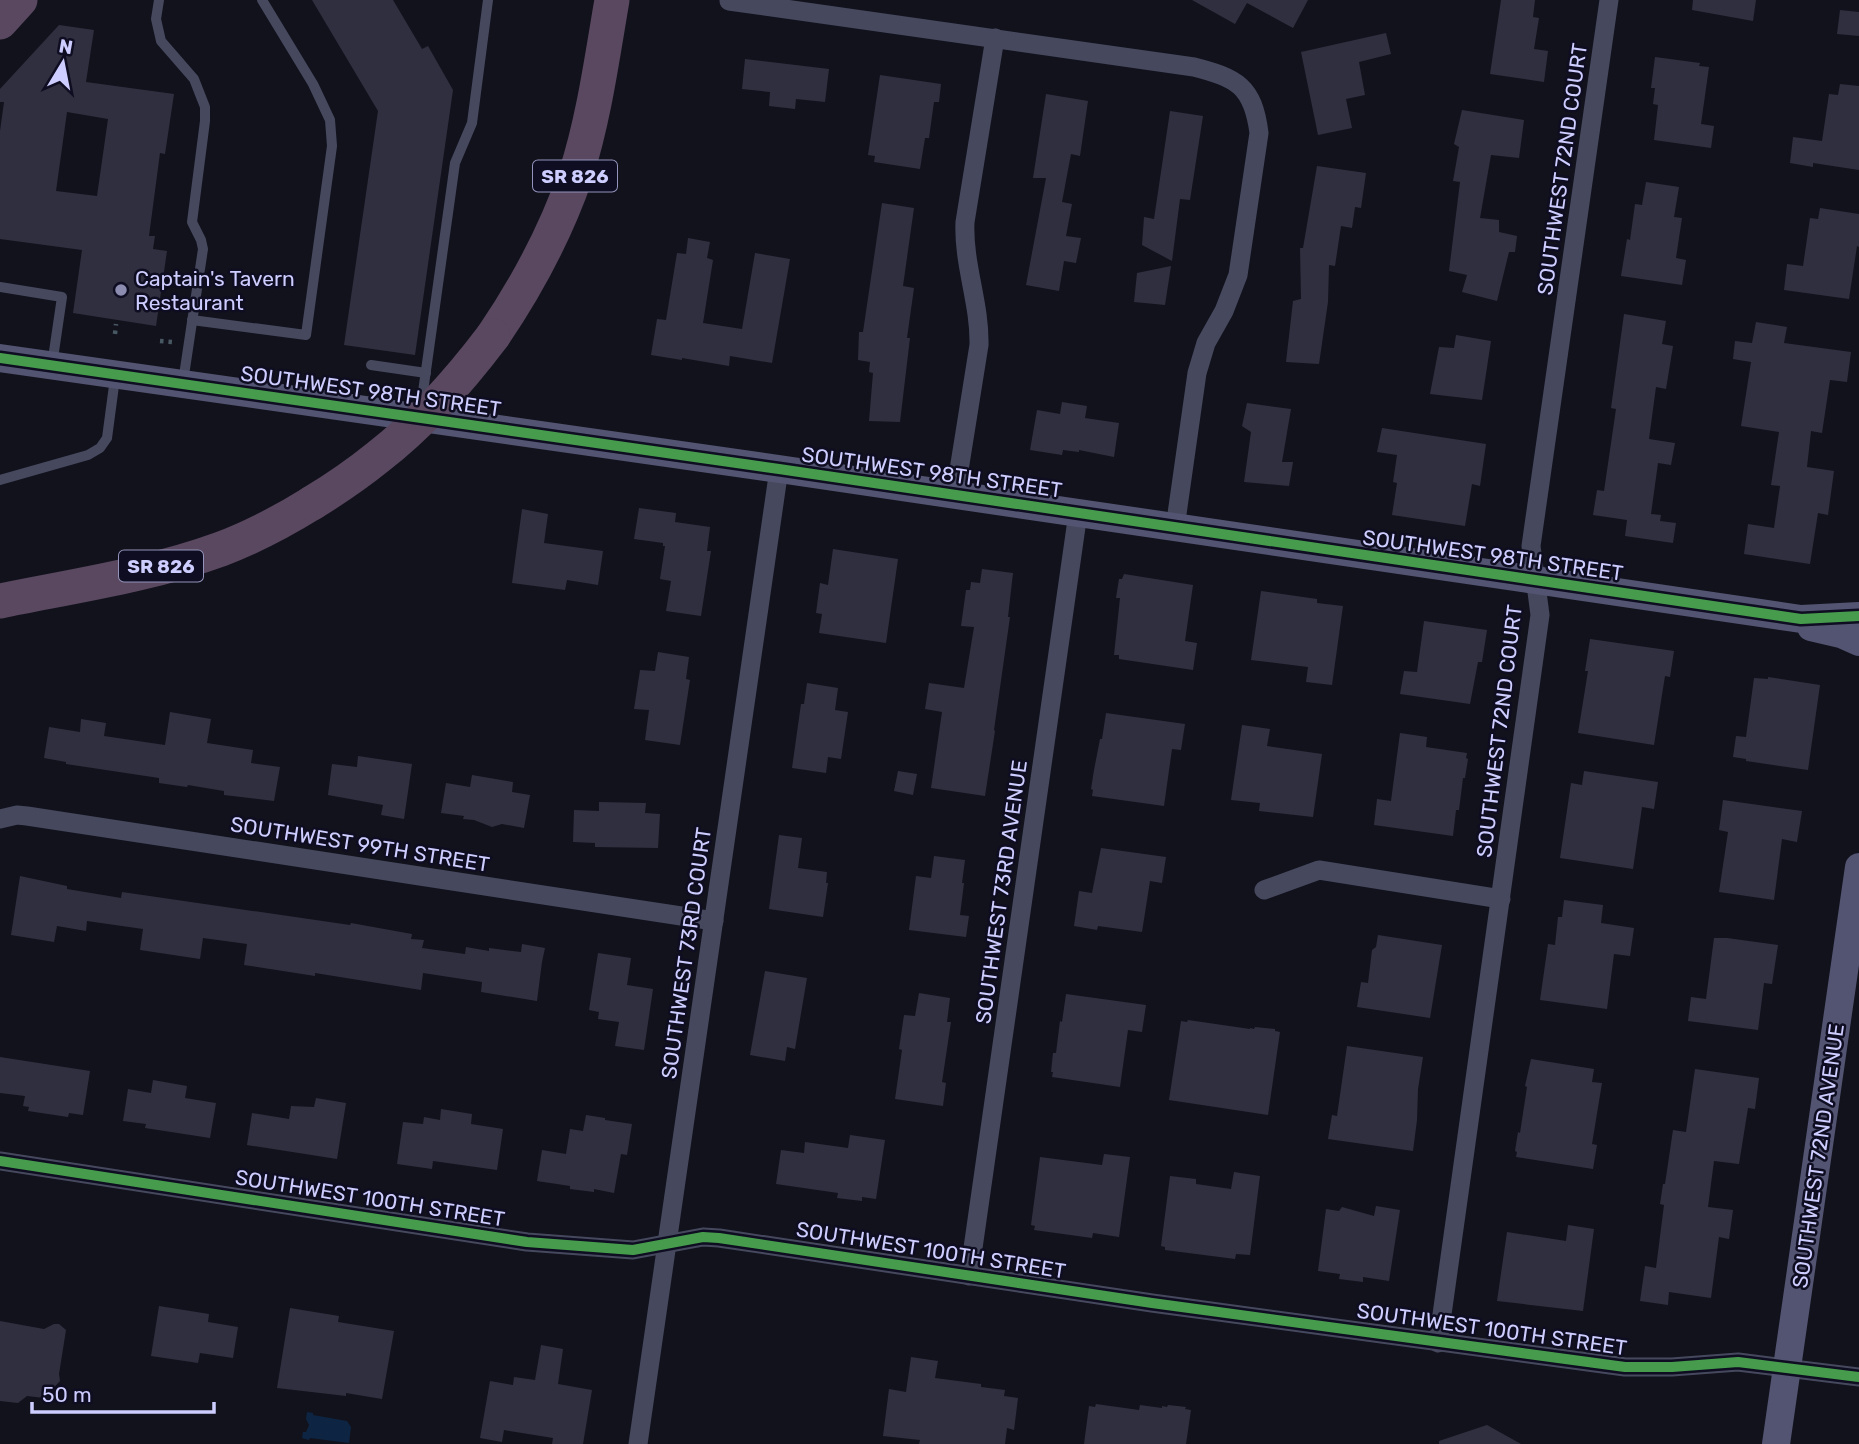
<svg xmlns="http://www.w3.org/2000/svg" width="1859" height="1444" viewBox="0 0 1859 1444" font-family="Rubik,sans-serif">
<rect width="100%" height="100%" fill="#12121d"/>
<!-- water -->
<polygon fill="#0d2542" points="307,1412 313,1413 313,1415 347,1421 351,1427 349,1443 310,1438 309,1440 302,1438 303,1432 306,1432 309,1425 306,1419"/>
<!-- building -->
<g fill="#302f3f" fill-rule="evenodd">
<polygon points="312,0 393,0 422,49 428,46 453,90 415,355 344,345 378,111"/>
<polygon points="1192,0 1308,0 1293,28 1247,3 1235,24"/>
<polygon points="1501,0 1535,0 1533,17 1539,18 1534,49 1548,51 1544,82 1490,74"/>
<polygon points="1693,0 1756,0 1753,21 1692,10"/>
<polygon points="1840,10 1859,12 1859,36 1837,34"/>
<path d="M59,25l35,5 -8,52 88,12 -9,60 -5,-1 -11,83h6l-2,13 14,2 -11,75 -83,-13 9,-63 -82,-11v-108l4,-29h-4v-13zM67,112l41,7 -11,77 -41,-5z"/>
<polygon points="1386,33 1391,54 1359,62 1365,95 1346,99 1352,128 1318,135 1301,52"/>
<polygon points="1655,57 1700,63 1699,66 1709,67 1701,124 1714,126 1711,148 1654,140 1658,105 1653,104 1655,88 1651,88"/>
<polygon points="745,59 829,69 825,102 796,99 795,109 769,106 770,92 742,89"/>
<polygon points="880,75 941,84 939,102 934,102 929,138 925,138 920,169 874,162 875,156 868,155"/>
<polygon points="1840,84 1859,86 1859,170 1813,163 1813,167 1790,163 1793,137 1822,141 1829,94 1838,95"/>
<polygon points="1046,94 1088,101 1080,156 1071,154 1062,202 1072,204 1066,236 1081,238 1076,263 1064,261 1059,291 1026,285 1046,178 1033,178"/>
<polygon points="1462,110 1524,120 1519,158 1491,155 1480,218 1499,220 1499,232 1517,236 1515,252 1509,252 1497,301 1462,292 1467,275 1449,271 1460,182 1453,181 1459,147 1454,144"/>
<polygon points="1170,111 1203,116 1190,200 1180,199 1172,261 1142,245 1144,217 1154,219"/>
<polygon points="1317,166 1366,173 1361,208 1355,207 1352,228 1341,226 1335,266 1329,265 1328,302 1319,364 1286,362 1293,301 1301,299 1300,248 1303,248"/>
<polygon points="1646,182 1679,187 1674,217 1682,218 1676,258 1686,260 1682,285 1621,276 1627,239 1630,240 1635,204 1642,205"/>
<polygon points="882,203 914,208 903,286 914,288 907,338 910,338 900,422 869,421 873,373 869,372 870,362 858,360 859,332 863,332"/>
<polygon points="1820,208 1859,214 1859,247 1857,246 1849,299 1784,290 1787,264 1803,266 1810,218 1818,219"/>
<polygon points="688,238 710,242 707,258 713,260 703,323 742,329 755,253 790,259 772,363 730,356 729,366 682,358 682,360 651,355 657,319 666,320 677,253 686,254"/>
<polygon points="1171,266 1165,305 1134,302 1137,273"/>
<polygon points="1624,314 1666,321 1662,344 1673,346 1666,389 1656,387 1649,439 1675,443 1671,465 1658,463 1651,514 1661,515 1660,521 1676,523 1673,543 1625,536 1627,520 1593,515 1597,490 1604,491 1616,409 1611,408"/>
<polygon points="1756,322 1787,327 1784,343 1851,352 1847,382 1830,380 1822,433 1811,431 1807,467 1834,471 1828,515 1818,513 1810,564 1744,554 1748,524 1774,528 1780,486 1771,485 1779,432 1741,426 1751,362 1733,359 1735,341 1752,343"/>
<polygon points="1456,335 1491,341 1482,400 1430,394 1439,347 1454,348"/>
<polygon points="1062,402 1087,406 1085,418 1119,423 1114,457 1079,450 1079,452 1063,450 1062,455 1030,450 1037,410 1060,414"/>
<polygon points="1247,403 1291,409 1282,462 1293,462 1289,486 1244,482 1251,432 1242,426"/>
<polygon points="1382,428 1486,444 1480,486 1472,484 1465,526 1392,515 1397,483 1393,482 1397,455 1377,452"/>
<polygon points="639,508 676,513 675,522 710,527 707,551 711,551 701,616 666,611 671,581 660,579 665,546 663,546 663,543 634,539"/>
<polygon points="522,509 548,514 544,543 603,551 598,585 567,580 565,590 512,583"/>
<polygon points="833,549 898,559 886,643 819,633 822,614 816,613 820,583 828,585"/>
<polygon points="982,569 1013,573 1008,617 1010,617 994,730 995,731 985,796 931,788 942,712 925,709 929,683 964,688 974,627 961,626 966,590 970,590 971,582 980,583"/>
<polygon points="1124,574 1193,585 1185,641 1197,643 1193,670 1119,659 1119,655 1114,655 1120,598 1116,598 1119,579 1122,579"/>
<polygon points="1261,591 1317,599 1317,603 1343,606 1332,685 1306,682 1308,667 1251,660"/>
<polygon points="1424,621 1487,630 1482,662 1478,662 1470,704 1400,694 1404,671 1417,672"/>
<polygon points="1590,639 1674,651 1670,677 1665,676 1654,745 1578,733 1588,671 1585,671"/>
<polygon points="658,652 689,657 686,679 690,680 680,745 645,740 649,710 634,709 640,670 655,671"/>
<polygon points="1768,677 1820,685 1808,770 1746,761 1746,759 1733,757 1736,736 1746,737 1754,678 1768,679"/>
<polygon points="807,683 838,688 835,710 848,712 841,759 828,757 826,773 792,768 801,704 804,704"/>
<polygon points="170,712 211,719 207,743 253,750 251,763 280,767 274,801 224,795 224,791 188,785 187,787 159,783 159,778 66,764 66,762 44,758 49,727 80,732 81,719 106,723 104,736 165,745"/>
<polygon points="1106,713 1185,724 1181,750 1172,749 1164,806 1092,796 1093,790 1091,789 1094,770 1100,739 1102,739"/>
<polygon points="1242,725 1270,729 1267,746 1322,754 1313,817 1259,811 1260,803 1231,800"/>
<polygon points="1400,733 1427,737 1426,747 1467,753 1466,758 1468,759 1465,778 1463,778 1459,810 1456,810 1453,836 1374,825 1377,799 1391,801"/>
<polygon points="358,756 412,764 404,819 381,815 383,805 328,795 332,764 357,767"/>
<polygon points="898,771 917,774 913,795 894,791"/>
<polygon points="1584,771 1658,782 1654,809 1642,807 1633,869 1560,858 1571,783 1582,785"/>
<polygon points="472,775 513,782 512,792 530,795 524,828 502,824 492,827 474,820 463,819 464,816 441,813 446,783 470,787"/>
<polygon points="1723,800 1802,811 1797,842 1782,839 1774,900 1719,892 1728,832 1719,830"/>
<polygon points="599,802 646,803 645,813 660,814 658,848 595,847 595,843 573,842 574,810 599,811"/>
<polygon points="779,835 802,838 798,868 827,872 826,883 828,883 823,917 769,909"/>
<polygon points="1101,848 1166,857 1162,883 1150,881 1142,932 1098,926 1097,930 1074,926 1079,891 1092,893"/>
<polygon points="934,856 965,860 962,883 964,883 960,915 969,916 966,937 909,930 916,876 931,878"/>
<polygon points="20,876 67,886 67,889 121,898 122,892 350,925 351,923 412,934 411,939 424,940 422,948 465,954 466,947 489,951 489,948 521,952 522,944 545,948 542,962 537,1001 481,992 482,982 423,973 421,990 315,973 315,976 244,965 247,944 203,938 200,959 140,950 143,929 87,921 86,931 57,926 54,942 11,935"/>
<polygon points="1564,900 1603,905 1601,923 1634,928 1630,956 1614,954 1607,1009 1540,1000 1548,944 1555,945 1558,917 1562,917"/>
<polygon points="1378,935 1442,945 1430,1018 1357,1007 1361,982 1368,983 1372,950 1376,947"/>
<polygon points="1714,938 1727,938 1778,945 1772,984 1764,983 1758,1030 1688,1021 1691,997 1706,999"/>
<polygon points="598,953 631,958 627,985 653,989 644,1050 615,1046 619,1022 598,1019 599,1012 589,1010"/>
<polygon points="765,971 807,978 795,1049 787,1047 785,1061 750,1055"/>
<polygon points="919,993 950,998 947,1022 951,1022 942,1082 946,1083 943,1106 895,1099 902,1050 899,1049 904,1015 915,1016"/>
<polygon points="1066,994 1146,1005 1142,1032 1128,1030 1120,1087 1052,1077 1053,1072 1051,1072 1053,1053 1056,1053 1060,1021 1062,1022"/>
<polygon points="1188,1020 1250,1029 1250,1028 1254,1029 1255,1027 1275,1029 1275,1031 1280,1032 1268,1115 1169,1100 1181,1021 1187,1022"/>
<polygon points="1347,1046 1423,1057 1418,1089 1417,1120 1413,1151 1328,1139 1332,1115 1337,1116"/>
<polygon points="0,1057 90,1071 83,1115 69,1113 68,1117 28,1111 29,1107 23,1106 25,1096 0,1093"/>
<polygon points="1531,1059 1594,1069 1592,1082 1602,1083 1592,1144 1597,1145 1593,1169 1516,1157 1517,1152 1515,1151 1518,1132 1520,1133 1527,1087 1525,1086"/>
<polygon points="1695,1069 1759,1078 1755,1109 1748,1108 1739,1164 1714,1161 1708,1207 1733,1210 1729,1239 1719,1237 1711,1298 1669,1292 1668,1305 1640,1301 1645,1266 1656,1268 1664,1205 1660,1204 1663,1184 1665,1184 1673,1130 1686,1132"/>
<polygon points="153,1080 187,1086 185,1098 216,1103 210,1138 145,1128 146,1124 123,1121 128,1089 151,1093"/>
<polygon points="316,1098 346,1103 337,1159 247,1145 252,1113 289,1119 291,1106 314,1107"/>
<polygon points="441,1109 472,1114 471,1124 503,1129 497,1170 433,1161 432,1169 397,1164 403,1122 423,1124 424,1117 440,1120"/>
<polygon points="586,1115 605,1118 605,1120 632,1124 627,1155 621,1154 614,1193 594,1189 594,1192 570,1189 570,1186 537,1181 542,1150 566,1154 570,1129 583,1131"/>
<polygon points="850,1135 885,1140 876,1199 862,1197 862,1201 837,1198 838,1193 776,1184 781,1150 804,1153 805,1142 848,1148"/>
<polygon points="1104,1154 1130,1157 1119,1237 1093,1233 1092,1238 1034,1230 1035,1226 1031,1225 1040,1157 1102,1165"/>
<polygon points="1234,1172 1260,1176 1250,1255 1236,1254 1235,1259 1165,1250 1165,1247 1161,1246 1170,1176 1196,1179 1196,1184 1231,1189"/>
<polygon points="1376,1206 1400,1210 1389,1281 1363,1277 1363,1282 1339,1279 1340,1274 1318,1271 1326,1209 1339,1211 1342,1207 1374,1216"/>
<polygon points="1568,1225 1594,1229 1583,1311 1497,1301 1507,1232 1566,1241"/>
<polygon points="159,1306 209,1314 208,1322 238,1327 233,1358 200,1353 198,1363 151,1356"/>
<polygon points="290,1308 339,1316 338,1322 394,1331 382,1399 346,1393 346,1396 277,1388"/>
<polygon points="0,1321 44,1329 54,1324 59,1324 66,1330 59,1374 60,1381 44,1398 27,1396 18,1403 0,1401"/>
<polygon points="541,1345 563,1349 558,1384 592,1390 583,1444 552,1444 553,1438 504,1430 502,1442 480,1438 490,1381 513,1385 514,1377 535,1380"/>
<polygon points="911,1357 938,1361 935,1378 981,1384 981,1387 1005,1390 1004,1396 1018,1398 1014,1430 1007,1428 1005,1444 919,1444 920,1440 883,1436 889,1389 906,1392"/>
<polygon points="1096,1404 1139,1410 1140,1405 1162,1408 1162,1406 1167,1407 1168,1405 1186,1407 1185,1409 1191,1410 1186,1444 1084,1444 1089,1406 1095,1407"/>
<polygon points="1487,1425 1521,1444 1439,1444 1439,1441"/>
</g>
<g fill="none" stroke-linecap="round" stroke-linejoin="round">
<!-- path -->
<g stroke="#485863" stroke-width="4.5" stroke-dasharray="3.5 5" stroke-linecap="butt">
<polyline points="115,334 116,324"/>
<polyline points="160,341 173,342"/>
</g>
<!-- lane -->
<g stroke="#46485e" stroke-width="10">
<polyline points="159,0 156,19 161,41 194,79 205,107 205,121 192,222 201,240 203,249 183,382"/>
<polyline points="0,287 62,297 52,365"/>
<polyline points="192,320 306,335 332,146 330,120 313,84 262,0"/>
<polyline points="371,365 426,373"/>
<polyline points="421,406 455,163 472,123 488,0"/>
<polyline points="0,480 88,455 100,448 107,438 115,378"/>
</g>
<!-- street -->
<g stroke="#46485e" stroke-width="19">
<path d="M729,1l465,66c43,11 59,19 65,66l-21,142 -14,36 -18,32 -9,30 -22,155"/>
<path d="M955,495l24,-150c1,-42 -16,-81 -14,-123l30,-184"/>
<polyline points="0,819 17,815 27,816 714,921"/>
<polyline points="1264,890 1319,870 1501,899"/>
<polyline points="0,1161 527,1242 633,1250 703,1237 719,1238 1152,1303 1625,1367 1672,1367 1738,1362 1859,1377"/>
<polyline points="969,1276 1078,513"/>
<polyline points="1438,1343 1540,615 1531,546 1609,0"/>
<polyline points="638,1444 779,469"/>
</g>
<!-- secondary -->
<g stroke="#535471" stroke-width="28">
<polyline points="0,358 779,469 1801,619 1859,616"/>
<polyline points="1811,627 1841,634 1859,642"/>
<polyline points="1776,1444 1859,867"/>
</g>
<!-- highway -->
<g stroke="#59485f" stroke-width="35">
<polyline points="0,22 20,0"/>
<path d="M493,336c34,-50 63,-104 83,-162 18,-56 26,-116 36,-174"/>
<path d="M0,601c73,-15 150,-26 221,-52 32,-12 62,-28 91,-46"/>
</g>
<!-- highway-bridge -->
<path stroke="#59485f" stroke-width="35" d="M312,503c23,-14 45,-29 66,-46 44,-34 81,-76 115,-121"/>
<!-- cycleway casing -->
<g stroke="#0e0d21" stroke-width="15">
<g id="cycleway">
<polyline points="0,358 779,469 1801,619 1859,616"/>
<polyline points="0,1161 527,1242 633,1250 703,1237 719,1238 1152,1303 1625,1367 1672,1367 1738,1362 1859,1377"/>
</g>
</g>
<!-- cycleway -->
<use href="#cycleway" stroke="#469c4c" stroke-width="10"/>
</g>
<!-- markers -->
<circle fill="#8c8cb0" stroke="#0e0d21" stroke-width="2.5" cx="121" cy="290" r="7"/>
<g text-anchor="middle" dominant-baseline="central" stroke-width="5" stroke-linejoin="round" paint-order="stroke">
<!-- shield labels -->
<g fill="#0e0d21" stroke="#9493bc" stroke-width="2">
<rect x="533" y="160.5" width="84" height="31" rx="5"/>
<rect x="119" y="550.5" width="84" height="31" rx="5"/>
</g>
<g font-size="19" font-weight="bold" fill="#cecdff">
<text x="575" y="176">SR 826</text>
<text x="161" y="566">SR 826</text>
</g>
<!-- street labels -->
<g font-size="21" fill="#cecdff" stroke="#0e0d21">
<text transform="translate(1562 169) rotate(-82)">SOUTHWEST 72ND COURT</text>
<text transform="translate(371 391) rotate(8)">SOUTHWEST 98TH STREET</text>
<text transform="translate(932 472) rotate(8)">SOUTHWEST 98TH STREET</text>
<text transform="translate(1493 555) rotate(8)">SOUTHWEST 98TH STREET</text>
<text transform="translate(1499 731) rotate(-83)">SOUTHWEST 72ND COURT</text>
<text transform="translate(360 844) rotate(9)">SOUTHWEST 99TH STREET</text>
<text transform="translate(1001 892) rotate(-82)">SOUTHWEST 73RD AVENUE</text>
<text transform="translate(686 953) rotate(-82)">SOUTHWEST 73RD COURT</text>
<text transform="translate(1818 1156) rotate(-82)">SOUTHWEST 72ND AVENUE</text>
<text transform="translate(370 1198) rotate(9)">SOUTHWEST 100TH STREET</text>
<text transform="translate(931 1250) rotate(9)">SOUTHWEST 100TH STREET</text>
<text transform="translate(1492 1329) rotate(8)">SOUTHWEST 100TH STREET</text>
</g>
<!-- poi labels -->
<g font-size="21" fill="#cecdff" stroke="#0e0d21" text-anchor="start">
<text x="135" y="278">Captain's Tavern<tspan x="135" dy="24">Restaurant</tspan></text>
</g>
</g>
<!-- north arrow -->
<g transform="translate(63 63) rotate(10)" stroke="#0e0d21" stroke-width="5" paint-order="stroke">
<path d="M0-5L12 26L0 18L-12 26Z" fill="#cecdff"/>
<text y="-10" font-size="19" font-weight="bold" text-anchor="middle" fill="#cecdff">N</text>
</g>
<!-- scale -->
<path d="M32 1402v10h182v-10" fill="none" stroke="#cecdff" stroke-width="3.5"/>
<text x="42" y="1402" font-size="21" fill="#cecdff" stroke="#0e0d21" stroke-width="5" paint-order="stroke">50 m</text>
</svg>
